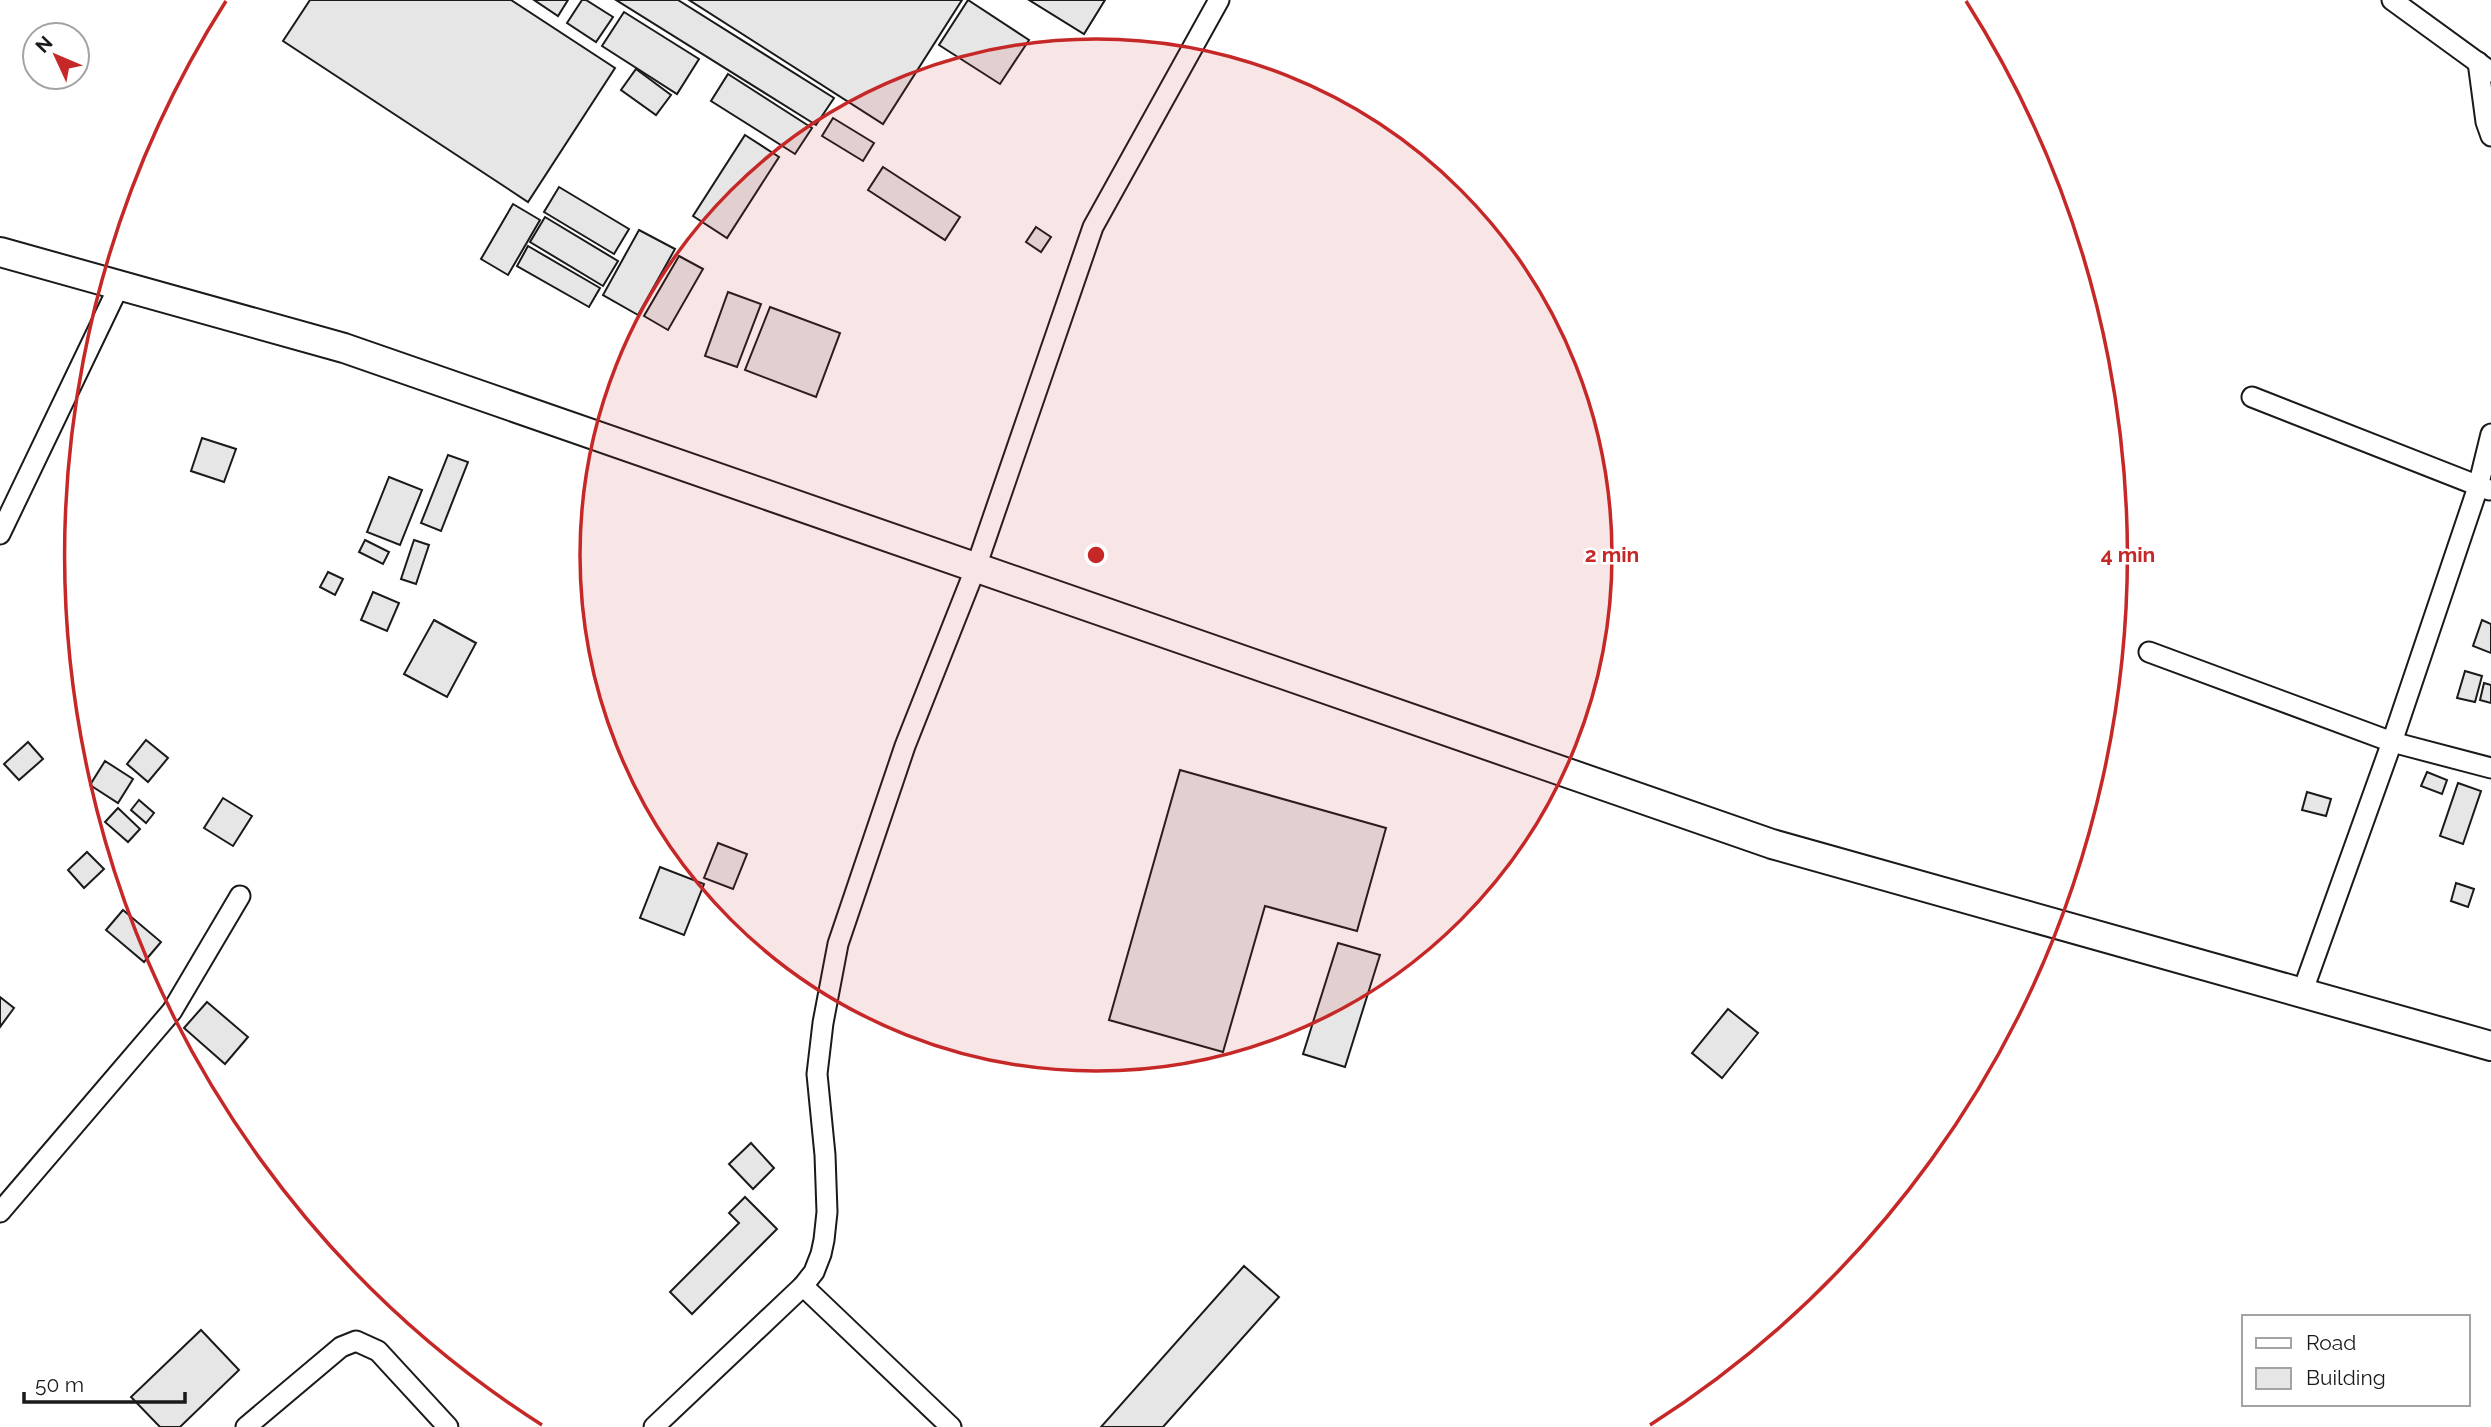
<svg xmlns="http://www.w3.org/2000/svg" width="2491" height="1427" viewBox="0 0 2491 1427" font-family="Raleway,sans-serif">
<rect width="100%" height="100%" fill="#fff"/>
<!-- building -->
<g fill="#e6e6e6" stroke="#1a1a1a" stroke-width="2">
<polygon points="310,0 511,0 615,68 528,202 283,41"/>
<polygon points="534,0 568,0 558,16"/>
<polygon points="582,0 586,0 613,17 596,42 567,23"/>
<polygon points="616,0 678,0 834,98 816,125"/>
<polygon points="689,0 962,0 883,124"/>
<polygon points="968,0 1029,40 1000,84 939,45"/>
<polygon points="1029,0 1105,0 1084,34"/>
<polygon points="624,12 699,59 677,94 602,46"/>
<polygon points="636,69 671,95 656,115 621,90"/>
<polygon points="728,74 812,128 795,154 711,101"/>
<polygon points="833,118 874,143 863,161 822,136"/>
<polygon points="745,135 779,157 727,238 693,216"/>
<polygon points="883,167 960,217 945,240 868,190"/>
<polygon points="559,187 629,229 614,254 544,212"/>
<polygon points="513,204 540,220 508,275 481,259"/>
<polygon points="545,217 618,261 603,286 530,242"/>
<polygon points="1036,227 1051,237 1041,252 1026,242"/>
<polygon points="639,230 675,249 638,315 603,295"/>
<polygon points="528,246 600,288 589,307 517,266"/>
<polygon points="679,256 703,269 668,330 644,316"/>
<polygon points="728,292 761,304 737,367 705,356"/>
<polygon points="770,307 840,333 816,397 745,370"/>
<polygon points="202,438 236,449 224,482 191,471"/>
<polygon points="448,455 468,462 441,531 421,523"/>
<polygon points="389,477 422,490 400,545 367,532"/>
<polygon points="365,540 389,552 383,564 359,552"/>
<polygon points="414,540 429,545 416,584 401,579"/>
<polygon points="328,572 343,579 335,595 320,587"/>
<polygon points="373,592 399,603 387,631 361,620"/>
<polygon points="434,620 476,643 447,697 404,674"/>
<polygon points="2482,620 2491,624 2491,653 2473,646"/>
<polygon points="2465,671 2482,676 2475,702 2457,698"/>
<polygon points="2484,683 2491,685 2491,703 2480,700"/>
<polygon points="146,740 168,758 148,782 127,764"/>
<polygon points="28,742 43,759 19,780 4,764"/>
<polygon points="105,761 133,779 118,803 90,785"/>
<polygon points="1180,770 1386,828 1357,931 1265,906 1223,1052 1109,1020"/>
<polygon points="2427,772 2447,780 2442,794 2421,786"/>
<polygon points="2458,783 2481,791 2463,844 2440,836"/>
<polygon points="2307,792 2331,799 2326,816 2302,810"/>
<polygon points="223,798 252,816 233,846 204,828"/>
<polygon points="139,800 154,813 146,823 131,810"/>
<polygon points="118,808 140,829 128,842 105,822"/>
<polygon points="718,843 747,854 733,889 704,878"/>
<polygon points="87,852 104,869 84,888 68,870"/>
<polygon points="660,867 704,884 684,935 640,918"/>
<polygon points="2456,883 2474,889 2468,907 2451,901"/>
<polygon points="123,910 161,942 144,962 106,930"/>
<polygon points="1338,943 1380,955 1345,1067 1303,1054"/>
<polygon points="0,997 14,1008 0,1027"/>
<polygon points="207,1002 248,1037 225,1064 184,1028"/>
<polygon points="1728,1009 1758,1033 1722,1078 1692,1053"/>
<polygon points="751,1143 774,1168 753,1189 729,1164"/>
<polygon points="745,1197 777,1229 692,1314 670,1292 739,1223 729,1213"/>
<polygon points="1244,1266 1279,1297 1163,1427 1101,1427"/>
<polygon points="201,1330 239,1370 180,1427 160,1427 131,1397"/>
</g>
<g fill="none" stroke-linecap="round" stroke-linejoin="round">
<!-- minor casing -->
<g stroke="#1a1a1a" stroke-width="23">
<g id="minor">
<polyline points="2392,0 2491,72"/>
<polyline points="2478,62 2486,122 2491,136"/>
<polyline points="2252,397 2489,490"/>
<polyline points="0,534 119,286"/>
<polyline points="2149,652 2392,742 2491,768"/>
<polyline points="2302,993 2392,742 2478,487 2491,434"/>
<polyline points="0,1212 172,1011 240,896"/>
<polyline points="803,1286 951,1427"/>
<polyline points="246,1427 341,1347 356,1341 378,1351 448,1427"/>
<polyline points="654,1427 803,1286 814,1272 821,1254 824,1240 827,1212 825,1155 817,1074 823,1023 838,944 905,746 976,567 1093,227 1219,0"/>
</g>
</g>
<!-- secondary casing -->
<g stroke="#1a1a1a" stroke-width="32">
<polyline id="secondary" points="0,252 344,348 1772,844 2491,1046"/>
</g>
<!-- minor -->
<use href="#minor" stroke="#fff" stroke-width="19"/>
<!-- secondary -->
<use href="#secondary" stroke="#fff" stroke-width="28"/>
</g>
<!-- distance rings -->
<circle cx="1096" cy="555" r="516" fill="#c62828" fill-opacity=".12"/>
<g fill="none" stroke="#c62828" stroke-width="3.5">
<circle cx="1096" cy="555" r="516"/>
<path d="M542 1425A1032 1032 0 0 1 226 1M1966 1A1032 1032 0 0 1 1650 1425"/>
</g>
<circle cx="1096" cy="555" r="10" fill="#c62828" stroke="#fff" stroke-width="3.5"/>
<g font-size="21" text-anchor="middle" font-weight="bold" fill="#c62828" stroke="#fff" stroke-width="5" stroke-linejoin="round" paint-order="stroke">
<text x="1612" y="562">2 min</text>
<text x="2128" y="562">4 min</text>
</g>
<!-- legend -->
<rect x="2242" y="1315" width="228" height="91" fill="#ffffff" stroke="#a3a3a3" stroke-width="2"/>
<rect x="2256" y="1338" width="35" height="10" fill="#ffffff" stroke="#a3a3a3" stroke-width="2"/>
<text x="2306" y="1350" font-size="21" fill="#1a1a1a">Road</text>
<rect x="2256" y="1368" width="35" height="21" fill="#e6e6e6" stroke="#a3a3a3" stroke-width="2"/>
<text x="2306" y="1385" font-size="21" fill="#1a1a1a">Building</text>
<!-- north arrow -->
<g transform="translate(56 56) rotate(314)"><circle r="33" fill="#ffffff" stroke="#a3a3a3" stroke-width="2"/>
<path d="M0-5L12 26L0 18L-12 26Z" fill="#c62828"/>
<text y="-10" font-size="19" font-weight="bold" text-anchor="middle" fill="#1a1a1a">N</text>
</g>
<!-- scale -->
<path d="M24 1392v10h161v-10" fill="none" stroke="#1a1a1a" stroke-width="3.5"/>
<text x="35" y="1392" font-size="21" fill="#1a1a1a" stroke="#ffffff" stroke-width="5" paint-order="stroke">50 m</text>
</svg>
